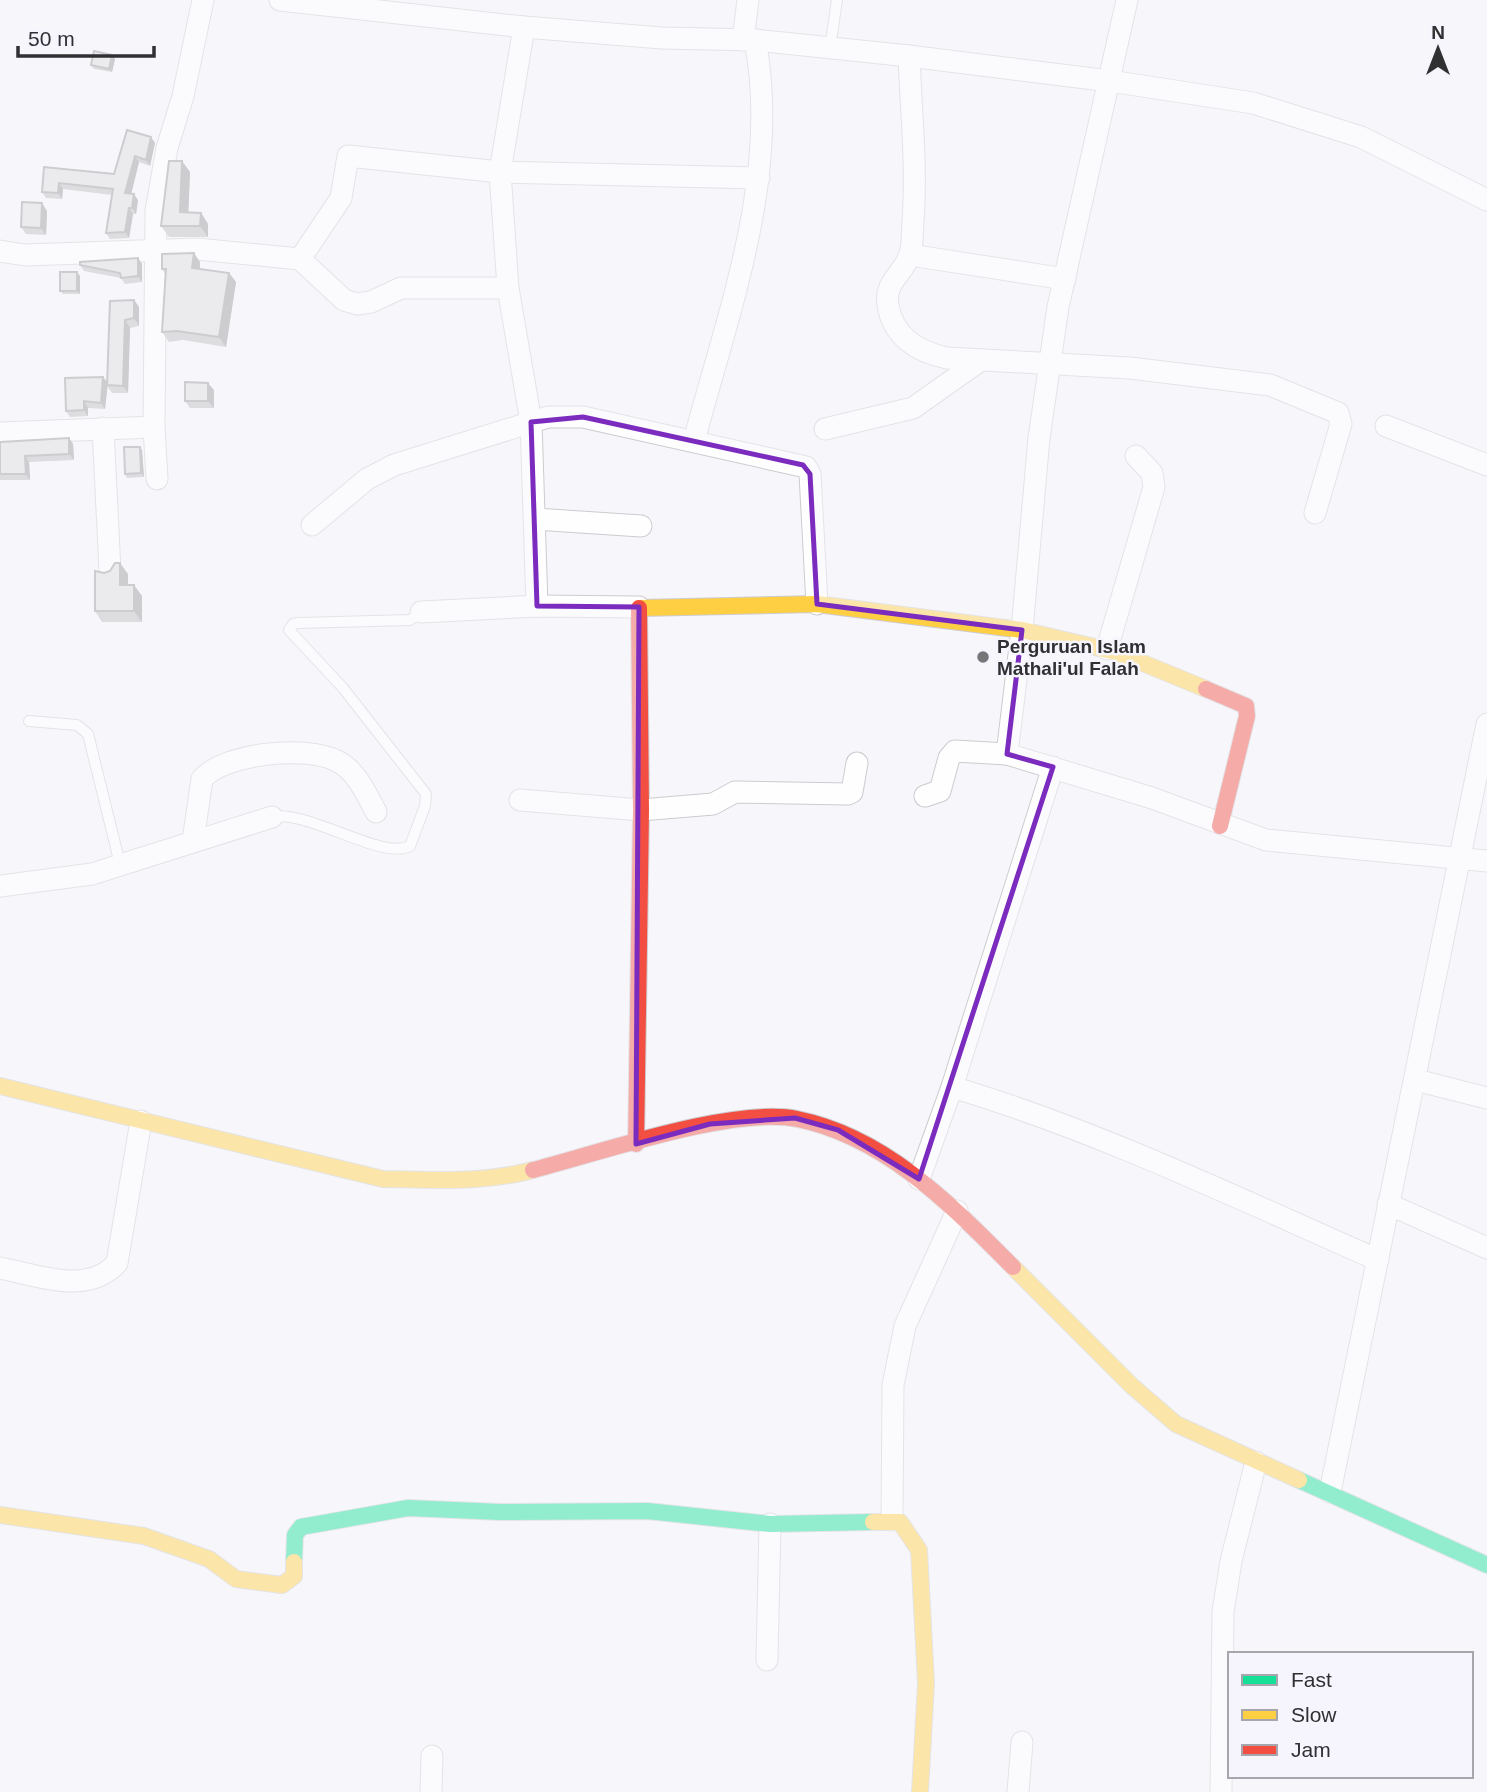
<svg xmlns="http://www.w3.org/2000/svg" width="1487" height="1792" viewBox="0 0 1487 1792" font-family="Arial,sans-serif">
<rect width="100%" height="100%" fill="#f7f7fb"/>
<g fill="none" stroke-linecap="round" stroke-linejoin="round">
<!-- lane casing -->
<g stroke="#ccccd0" stroke-width="12">
<g id="lane">
<polyline points="830,48 837,0"/>
<polyline points="29,721 77,725 88,734 120,864"/>
<path d="M272,817c35,-8 110,44 138,29l15,-40 1,-12 -83,-106 -54,-58 4,-6 6,-1 111,-3 11,-8"/>
</g>
</g>
<!-- street casing -->
<g stroke="#ccccd0" stroke-width="23">
<g id="street">
<polyline points="280,0 524,27 662,38 755,40 909,56 1110,81 1253,103 1361,137 1487,200"/>
<polyline points="1127,0 1058,307 1039,438 1022,630 1007,754 1152,798 1266,840 1487,861"/>
<polyline points="524,27 500,172 759,178"/>
<polyline points="743,40 748,0"/>
<path d="M909,56c2,55 8,110 4,165 -1,10 0,23 -3,32 -5,21 -26,27 -22,52 5,32 30,47 59,53l183,10 140,17 68,28 3,11 -26,89"/>
<polyline points="0,251 25,255 197,249 300,259 344,300 357,304 371,302 401,288 508,288 531,422 537,606"/>
<polyline points="910,255 1065,279"/>
<polyline points="300,259 341,198 348,156 500,172 508,288"/>
<polyline points="1386,426 1487,465"/>
<polyline points="103,428 110,571"/>
<polyline points="825,429 913,408 981,360"/>
<polyline points="0,433 154,427"/>
<path d="M694,441c34,-129 87,-266 61,-401"/>
<polyline points="157,479 154,427 156,211 167,148 183,96 203,0"/>
<polyline points="535,519 641,526"/>
<polyline points="312,525 367,479 394,465 548,417 583,417 806,467 810,474 817,604"/>
<polyline points="421,612 537,606 639,607"/>
<polyline points="1107,649 1154,487 1152,473 1136,456"/>
<polyline points="925,796 940,791 949,758 955,751 1007,754"/>
<polyline points="520,800 641,810 713,804 735,792 848,794 852,792 857,763"/>
<path d="M193,841l9,-62c23,-26 104,-34 135,-18 19,9 30,34 39,51"/>
<polyline points="0,886 92,874 272,817"/>
<polyline points="1416,1080 1487,1098"/>
<path d="M952,1087c147,44 285,111 426,173"/>
<polyline points="919,1179 952,1087 1053,767"/>
<polyline points="1388,1204 1487,1248"/>
<path d="M0,1268c38,7 87,28 117,-5l24,-142"/>
<polyline points="1330,1492 1487,724"/>
<polyline points="892,1520 893,1385 905,1326 957,1211"/>
<polyline points="767,1660 770,1524"/>
<polyline points="431,1792 432,1756"/>
<polyline points="1018,1792 1022,1742"/>
<polyline points="1221,1792 1223,1612 1231,1561 1256,1462"/>
</g>
</g>
<!-- fast casing -->
<g stroke="#ccccd0" stroke-width="18">
<g id="fast">
<polyline points="1299,1480 1487,1565"/>
<polyline points="294,1562 295,1535 301,1527 408,1508 500,1512 647,1511 770,1524 873,1522"/>
</g>
</g>
<!-- slow casing -->
<g stroke="#ccccd0" stroke-width="18">
<g id="slow">
<polyline points="639,608 817,604 1022,630 1116,652 1206,689"/>
<path d="M0,1086l383,93c49,1 102,4 150,-9"/>
<polyline points="1013,1267 1132,1386 1176,1424 1299,1480"/>
<polyline points="0,1515 144,1536 209,1559 236,1579 282,1585 294,1576 294,1562"/>
<polyline points="873,1522 900,1522 919,1550 926,1683 920,1792"/>
</g>
</g>
<!-- jam casing -->
<g stroke="#ccccd0" stroke-width="18">
<g id="jam">
<polyline points="1206,689 1246,706 1247,716 1220,826"/>
<polyline points="636,1144 641,810 639,608"/>
<path d="M533,1170c66,-17 201,-64 264,-51 89,18 154,86 216,148"/>
</g>
</g>
<!-- lane -->
<use href="#lane" stroke="#fefefe" stroke-width="10"/>
<!-- street -->
<use href="#street" stroke="#fefefe" stroke-width="21"/>
<!-- fast -->
<use href="#fast" stroke="#16e098" stroke-width="16"/>
<!-- slow -->
<use href="#slow" stroke="#ffcf43" stroke-width="16"/>
<!-- jam -->
<use href="#jam" stroke="#f24e42" stroke-width="16"/>
</g>
<!-- wall -->
<g fill="#bcbcbf">
<polygon points="112,55 115,59 112,72 94,69 91,65"/>
<polygon points="127,130 155,143 150,166 139,162 131,194 138,200 136,214 133,214 129,238 110,239 106,233 112,195 63,189 62,199 46,198 42,192 44,167 114,174"/>
<polygon points="190,172 188,212 201,213 208,224 208,237 169,237 161,226"/>
<polygon points="47,211 46,235 26,234 21,227"/>
<polygon points="138,258 142,264 142,282 125,284 121,278 84,271 80,265"/>
<polygon points="200,262 200,269 229,273 236,282 226,347 183,340 169,342 162,332 165,274 162,269"/>
<polygon points="77,272 80,276 80,294 63,294 60,291"/>
<polygon points="134,300 139,307 139,326 130,328 128,393 112,393 107,386 105,409 88,408 88,416 70,417 66,411 107,382 110,301"/>
<polygon points="214,390 214,408 190,408 185,401"/>
<polygon points="69,438 73,444 74,460 29,462 30,480 0,480 0,442"/>
<polygon points="140,447 142,450 144,477 127,478 125,474"/>
<polygon points="104,573 128,574 128,585 142,596 142,622 102,622 95,611"/>
</g>
<!-- shaded-wall -->
<g fill="#99999b">
<polygon points="112,55 115,59 112,72 109,69"/>
<polygon points="151,137 155,143 150,166 146,160"/>
<polygon points="135,156 139,162 130,199 125,193"/>
<polygon points="182,161 190,172 188,222 180,212"/>
<polygon points="59,183 63,189 62,199 58,193"/>
<polygon points="134,194 138,200 136,214 132,208"/>
<polygon points="42,203 47,211 46,235 41,228"/>
<polygon points="129,208 133,214 129,238 125,232"/>
<polygon points="201,213 208,224 208,237 200,226"/>
<polygon points="194,253 200,262 199,277 192,268"/>
<polygon points="138,258 142,264 142,282 138,276"/>
<polygon points="77,272 80,276 80,294 77,291"/>
<polygon points="229,273 236,282 226,347 219,337"/>
<polygon points="134,300 139,307 139,326 134,318"/>
<polygon points="125,320 130,328 128,393 123,386"/>
<polygon points="103,377 108,383 105,409 101,403"/>
<polygon points="208,383 214,390 214,408 208,401"/>
<polygon points="84,401 88,408 88,416 84,410"/>
<polygon points="69,438 73,444 74,460 69,454"/>
<polygon points="140,447 142,450 144,477 141,473"/>
<polygon points="25,456 29,462 30,480 26,474"/>
<polygon points="120,563 128,574 128,596 120,585"/>
<polygon points="134,585 142,596 142,622 134,611"/>
</g>
<!-- building -->
<g fill="#dbdbde" stroke="#99999b" stroke-width="2">
<polygon points="94,51 112,55 109,69 91,65"/>
<polygon points="127,130 151,137 146,160 135,156 125,193 134,194 132,208 129,208 125,232 106,233 113,189 59,183 58,193 42,192 44,167 114,174"/>
<polygon points="169,161 182,161 180,212 201,213 200,226 161,226"/>
<polygon points="22,202 42,203 41,228 21,227"/>
<polygon points="194,253 192,268 229,273 219,337 177,331 162,332 166,269 162,269 162,254"/>
<polygon points="138,258 138,276 121,278 120,273 80,265 80,262"/>
<rect x="60" y="272" width="17" height="19"/>
<polygon points="134,300 134,318 125,320 123,386 107,385 110,301"/>
<polygon points="103,377 101,403 84,401 84,410 66,411 65,378"/>
<polygon points="185,382 208,383 208,401 185,401"/>
<polygon points="69,438 69,454 25,456 26,474 0,474 0,442"/>
<polygon points="124,447 140,447 141,473 125,474"/>
<polygon points="115,563 120,563 120,585 134,585 134,611 95,611 95,571 104,573 110,571"/>
</g>
<!-- marked area -->
<path d="M0 0H1487V1792H0ZM583,417l220,48 7,9 7,130 205,26 -15,124 46,13 -134,412 -81,-49 -43,-12 -85,6 -74,20 3,-537 -102,-1 -6,-184z" fill="#f7f7fb" fill-opacity=".55" fill-rule="evenodd"/>
<path fill="none" stroke="#7b2cbf" stroke-width="5" stroke-linejoin="round" d="M583,417l220,48 7,9 7,130 205,26 -15,124 46,13 -134,412 -81,-49 -43,-12 -85,6 -74,20 3,-537 -102,-1 -6,-184z"/>
<!-- markers -->
<circle fill="#767679" stroke="#f6f5fd" stroke-width="2.5" cx="983" cy="657" r="7"/>
<g text-anchor="middle" dominant-baseline="central" stroke-width="5" stroke-linejoin="round" paint-order="stroke">
<!-- poi labels -->
<g font-size="19" font-weight="bold" fill="#303033" stroke="#f6f5fd" text-anchor="start">
<text x="997" y="646">Perguruan Islam<tspan x="997" dy="22">Mathali'ul Falah</tspan></text>
</g>
</g>
<!-- legend -->
<rect x="1228" y="1652" width="245" height="126" fill="#f6f5fd" stroke="#a7a6ac" stroke-width="2"/>
<rect x="1242" y="1675" width="35" height="10" fill="#16e098" stroke="#a7a6ac" stroke-width="2"/>
<text x="1291" y="1687" font-size="21" fill="#303033">Fast</text>
<rect x="1242" y="1710" width="35" height="10" fill="#ffcf43" stroke="#a7a6ac" stroke-width="2"/>
<text x="1291" y="1722" font-size="21" fill="#303033">Slow</text>
<rect x="1242" y="1745" width="35" height="10" fill="#f24e42" stroke="#a7a6ac" stroke-width="2"/>
<text x="1291" y="1757" font-size="21" fill="#303033">Jam</text>
<!-- north arrow -->
<g transform="translate(1438 49)" stroke="#f6f5fd" stroke-width="5" paint-order="stroke">
<path d="M0-5L12 26L0 18L-12 26Z" fill="#303033"/>
<text y="-10" font-size="19" font-weight="bold" text-anchor="middle" fill="#303033">N</text>
</g>
<!-- scale -->
<path d="M18 46v10h136v-10" fill="none" stroke="#303033" stroke-width="3.5"/>
<text x="28" y="46" font-size="21" fill="#303033" stroke="#f6f5fd" stroke-width="5" paint-order="stroke">50 m</text>
</svg>
